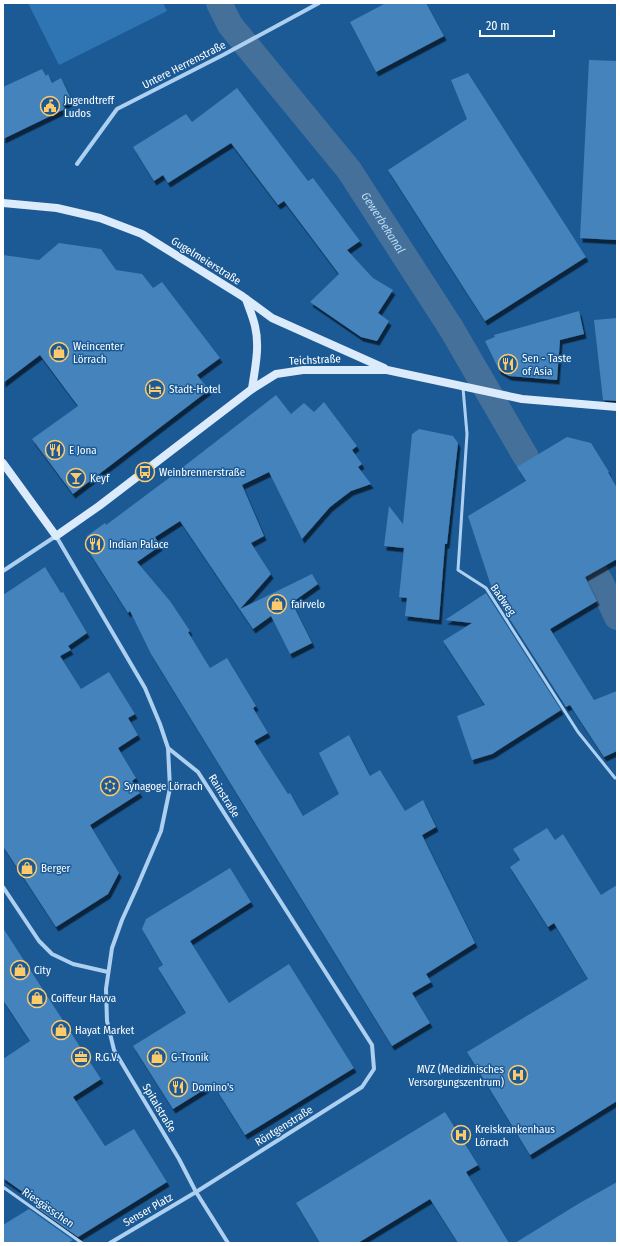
<svg xmlns="http://www.w3.org/2000/svg" width="620" height="1246" viewBox="0 0 620 1246" font-family="'Fira Sans Condensed',sans-serif">
<defs>
<filter id="shadow"><feDropShadow dx="2.5" dy="4.5" stdDeviation="0" flood-color="#0009"/></filter>
</defs>
<rect width="100%" height="100%" fill="#1b5a95"/>
<!-- green -->
<polygon fill="#2f74b3" points="28,3 163,3 167,11 59,65"/>
<g fill="none" stroke-linecap="round" stroke-linejoin="round">
<!-- canal -->
<g stroke="#44709a" stroke-width="26">
<path id="s1" d="M219,3l11,22 119,145 102,158 75,129"/>
<polyline points="576,541 601,583 617,617"/>
</g>
</g>
<!-- building -->
<g fill="#4483bc" filter="url(#shadow)">
<polygon points="386,3 426,3 444,36 376,72 350,22"/>
<polygon points="589,60 617,61 617,240 580,238"/>
<polygon points="42,69 46,76 48,74 52,83 61,78 72,101 63,105 65,109 3,139 3,87"/>
<polygon points="468,73 586,257 485,321 388,170 467,119 451,80"/>
<polygon points="237,88 308,181 313,178 360,241 347,250 373,278 393,290 378,313 389,321 377,341 361,337 310,302 339,274 284,201 278,205 231,143 168,183 163,175 154,181 133,147 186,114 192,122"/>
<polygon points="59,243 101,249 116,270 142,274 153,288 162,282 220,358 197,375 209,390 73,494 32,439 78,406 40,355 3,383 3,255 39,260"/>
<polygon points="579,311 584,334 560,340 557,380 509,376 499,370 485,341 495,337 494,335"/>
<polygon points="617,318 617,401 603,400 594,320"/>
<polygon points="276,395 291,414 304,403 314,412 324,402 357,446 352,450 362,464 358,467 371,484 351,491 343,497 330,507 302,539 269,472 242,485 264,536 251,543 271,574 240,609 312,574 318,584 290,604 291,606 293,605 312,643 290,654 271,616 253,629 180,521 155,537 160,546 137,562 170,601 190,631 188,632 210,668 227,658 256,706 253,708 268,733 254,741 288,794 290,793 303,816 339,794 319,753 349,735 370,776 380,770 405,811 423,800 436,827 422,835 475,943 426,974 431,982 412,993 430,1023 392,1046 151,654 130,611 128,613 86,547 87,536 105,523 106,525 169,478"/>
<polygon points="419,429 453,436 458,443 447,544 445,544 439,620 405,616 407,598 399,597 404,548 384,546 389,506 403,524 412,434"/>
<polygon points="567,437 591,443 609,472 608,472 617,488 617,559 585,577 597,601 550,629 594,700 617,691 617,751 604,757 570,705 566,707 491,590 492,589 468,516 526,481 517,467"/>
<polygon points="45,567 61,593 63,592 87,633 68,646 71,650 60,656 81,689 109,672 135,714 128,718 138,735 118,748 136,778 132,781 140,793 90,825 119,873 108,894 56,927 3,846 3,595"/>
<polygon points="486,593 561,710 492,754 472,760 457,716 485,705 443,641 472,623 445,620"/>
<polygon points="547,828 555,840 563,834 601,895 617,885 617,1101 530,1155 467,1052 588,979 554,923 548,927 510,867 520,860 513,849"/>
<polygon points="230,868 251,902 190,941 229,1003 289,964 354,1068 245,1135 213,1084 173,1109 133,1046 186,1013 158,968 163,965 142,929 146,919"/>
<polygon points="3,928 101,1079 73,1097 105,1146 134,1129 167,1182 78,1237 34,1206 38,1203 3,1178 3,1059 30,1041 3,1000"/>
<polygon points="445,1112 478,1165 466,1172 509,1243 458,1243 430,1199 358,1243 320,1243 296,1203"/>
<polygon points="617,1182 617,1243 515,1243 578,1204"/>
<polygon points="29,1209 73,1240 68,1243 3,1243 3,1225"/>
</g>
<g fill="none" stroke-linecap="round" stroke-linejoin="round">
<!-- lane -->
<g stroke="#aed0f0" stroke-width="3">
<polyline points="463,388 467,434 458,570 486,588 578,732 615,778 617,778"/>
<polyline points="3,1187 82,1243"/>
</g>
<!-- street -->
<g stroke="#aed0f0" stroke-width="4">
<polyline points="77,164 117,109 223,55 319,3"/>
<polyline points="3,571 56,536 145,688 160,724 168,748 198,772 372,1045 374,1069 362,1087 196,1192 110,1243"/>
<polyline points="168,748 170,788 161,831 137,887 122,920 112,948 106,989 107,1021 114,1050 179,1159 196,1192 228,1243"/>
<polyline points="3,887 39,941 52,954 73,964 108,972"/>
</g>
<!-- secondary -->
<g stroke="#dbebfb" stroke-width="8">
<polyline points="3,203 57,208 100,218 142,234 242,296 272,318 384,368"/>
<path d="M246,299c3,9 7,18 9,27 5,21 0,42 -3,63"/>
<polyline points="3,463 56,536 99,506 252,389 276,374 303,370 387,370 522,399 617,407"/>
</g>
</g>
<!-- icons -->
<defs>
<g id="civic-ring" transform="scale(1)"><circle r="9.5" fill="#1b5a95" stroke="#ffca6c" stroke-width="1.5"/><path d="M-.6-6.5H3V-4.5H.6V-3L4-1V1h2V6H-6V1h2V-1L-.6-3ZM-1.2 2.5V6h2.4V2.5Z" fill="#ffca6c"/></g>
<g id="shop-ring" transform="scale(1)"><circle r="9.5" fill="#1b5a95" stroke="#ffca6c" stroke-width="1.5"/><path d="M-5-2.5h2.3a2.7 3.5 0 0 1 5.4 0H5L5.5 6h-11ZM-1.5-2.5h3a1.5 2.3 0 0 0-3 0Z" fill="#ffca6c"/></g>
<g id="restaurant-ring" transform="scale(1)"><circle r="9.5" fill="#1b5a95" stroke="#ffca6c" stroke-width="1.5"/><path d="M-5-6h1v4h1v-4h1v4h1v-4h1v5L-1.5 .5V6h-2V.5L-5-1ZM5-6V6H3V1.5H1.5Q1.5-4 5-6Z" fill="#ffca6c"/></g>
<g id="hotel-ring" transform="scale(1)"><circle r="9.5" fill="#1b5a95" stroke="#ffca6c" stroke-width="1.5"/><path d="M-6-4.5h1.5V1H6V5H4.5V3h-9V5H-6ZM-4 0a1.8 1.8 0 1 1 3.6 0ZM.5 0V-2.5h3Q6-2.5 6 0Z" fill="#ffca6c"/></g>
<g id="bus-ring" transform="scale(1)"><circle r="9.5" fill="#1b5a95" stroke="#ffca6c" stroke-width="1.5"/><path d="M-5-6H5V4H4V6H2V4H-2V6H-4V4H-5ZM-3.5-4V0h7V-4ZM-3.5 1.2v1.5H-2V1.2ZM2 1.2v1.5H3.5V1.2Z" fill="#ffca6c"/></g>
<g id="bar-ring" transform="scale(1)"><circle r="9.5" fill="#1b5a95" stroke="#ffca6c" stroke-width="1.5"/><path d="M-6-5H6L.8 .8V4.5H3.5V6h-7V4.5H-.8V.8Z" fill="#ffca6c"/></g>
<g id="synagogue-ring" transform="scale(1)"><circle r="9.5" fill="#1b5a95" stroke="#ffca6c" stroke-width="1.5"/><path d="M0-6.5L5.6 3.2H-5.6ZM0 6.5L5.6-3.2H-5.6Z" fill="#ffca6c"/></g>
<g id="office-ring" transform="scale(1)"><circle r="9.5" fill="#1b5a95" stroke="#ffca6c" stroke-width="1.5"/><path d="M-6-3h4V-5.5h4V-3h4V5H-6ZM-1-4.5V-3h2v-1.5ZM-6 0V1H6V0Z" fill="#ffca6c"/></g>
<g id="hospital-ring" transform="scale(1)"><circle r="9.5" fill="#1b5a95" stroke="#ffca6c" stroke-width="1.5"/><path d="M-5-5h3v3.5h4V-5h3V5h-3V1.5h-4V5h-3Z" fill="#ffca6c"/></g>
</defs>
<g fill-rule="evenodd">
<use href="#civic-ring" x="50" y="106"/>
<use href="#shop-ring" x="59" y="352"/>
<use href="#restaurant-ring" x="508" y="364"/>
<use href="#hotel-ring" x="155" y="389"/>
<use href="#restaurant-ring" x="55" y="450"/>
<use href="#bus-ring" x="145" y="472"/>
<use href="#bar-ring" x="76" y="478"/>
<use href="#restaurant-ring" x="95" y="544"/>
<use href="#shop-ring" x="277" y="604"/>
<use href="#synagogue-ring" x="110" y="786"/>
<use href="#shop-ring" x="27" y="868"/>
<use href="#shop-ring" x="20" y="970"/>
<use href="#shop-ring" x="37" y="998"/>
<use href="#shop-ring" x="61" y="1030"/>
<use href="#office-ring" x="81" y="1057"/>
<use href="#shop-ring" x="157" y="1057"/>
<use href="#hospital-ring" x="518" y="1075"/>
<use href="#restaurant-ring" x="178" y="1087"/>
<use href="#hospital-ring" x="461" y="1135"/>
</g>
<g text-anchor="middle" dominant-baseline="central" stroke-width="3" stroke-linejoin="round" paint-order="stroke">
<!-- street labels -->
<g font-size="11" fill="#fff" stroke="#1b5a95">
<text transform="translate(184 65) rotate(-27)">Untere Herrenstraße</text>
<text transform="translate(206 261) rotate(32)">Gugelmeierstraße</text>
<text transform="translate(315 360) rotate(-3)">Teichstraße</text>
<text transform="translate(503 600) rotate(55)">Badweg</text>
<text transform="translate(224 796) rotate(58)">Rainstraße</text>
<text transform="translate(159 1108) rotate(59)">Spitalstraße</text>
<text transform="translate(284 1126) rotate(-32)">Röntgenstraße</text>
<text transform="translate(48 1208) rotate(35)">Riesgässchen</text>
<text transform="translate(148 1210) rotate(-30)">Senser Platz</text>
</g>
<!-- poi labels -->
<g font-size="11" fill="#fff" stroke="#1b5a95" text-anchor="start">
<text x="64" y="100">Jugendtreff<tspan x="64" dy="13">Ludos</tspan></text>
<text x="73" y="346">Weincenter<tspan x="73" dy="13">Lörrach</tspan></text>
<text x="522" y="358">Sen - Taste<tspan x="522" dy="13">of Asia</tspan></text>
<text x="169" y="389">Stadt-Hotel</text>
<text x="69" y="450">E Jona</text>
<text x="159" y="472">Weinbrennerstraße</text>
<text x="90" y="478">Keyf</text>
<text x="109" y="544">Indian Palace</text>
<text x="291" y="604">fairvelo</text>
<text x="124" y="786">Synagoge Lörrach</text>
<text x="41" y="868">Berger</text>
<text x="34" y="970">City</text>
<text x="51" y="998">Coiffeur Havva</text>
<text x="75" y="1030">Hayat Market</text>
<text x="95" y="1057">R.G.V.</text>
<text x="171" y="1057">G-Tronik</text>
<text x="504" y="1069" text-anchor="end">MVZ (Medizinisches<tspan x="504" dy="13">Versorgungszentrum)</tspan></text>
<text x="192" y="1087">Domino's</text>
<text x="475" y="1129">Kreiskrankenhaus<tspan x="475" dy="13">Lörrach</tspan></text>
</g>
<!-- water labels -->
<g font-size="12" font-style="italic" fill="#badaf6" stroke="#1b5a95">
<text stroke="none"><textPath href="#s1" startOffset="275">Gewerbekanal</textPath></text>
</g>
</g>
<!-- border -->
<rect width="620" height="1246" fill="none" stroke="#ffffff" stroke-width="8"/>
<!-- scale -->
<path d="M480 30v6h74v-6" fill="none" stroke="#ffffff" stroke-width="2"/>
<text x="486" y="30" font-size="12" fill="#ffffff" stroke="#1b5a95" stroke-width="3" paint-order="stroke">20 m</text>
</svg>
